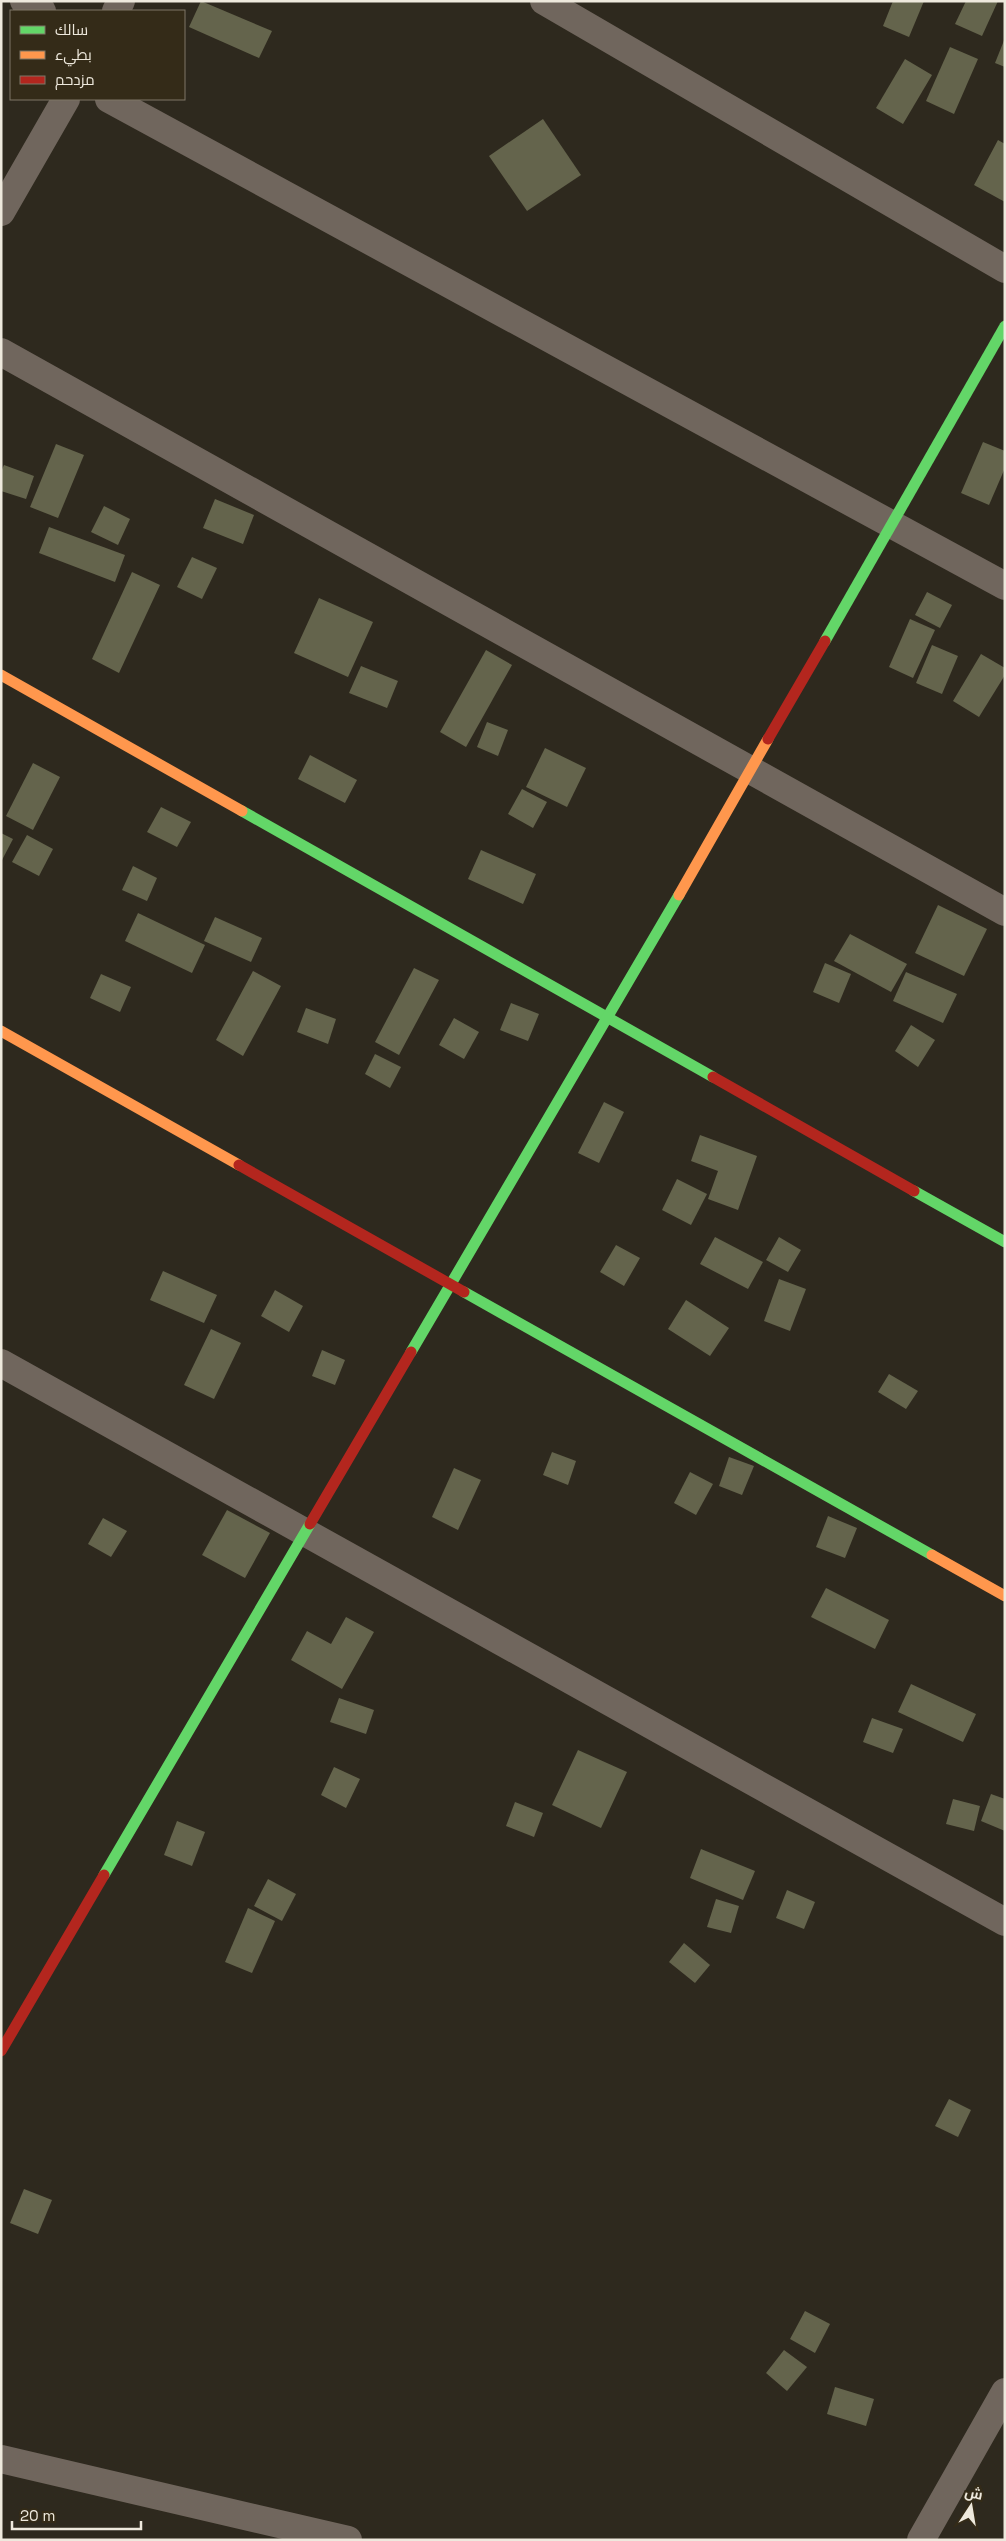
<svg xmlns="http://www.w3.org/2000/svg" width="1006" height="2541" viewBox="0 0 1006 2541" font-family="'Space Grotesk',Cairo,sans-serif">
<rect width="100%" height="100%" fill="#2e291e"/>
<!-- building -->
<g fill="#64644c">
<polygon points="201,1 272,31 259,58 189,27"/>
<polygon points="893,1 924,1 909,37 883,26"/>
<polygon points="966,1 998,1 982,36 955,24"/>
<polygon points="1005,38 1005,67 995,63"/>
<polygon points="950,47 978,59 954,114 926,101"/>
<polygon points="905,59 932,75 903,124 876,108"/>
<polygon points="543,119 581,175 527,211 489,156"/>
<polygon points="998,140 1005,144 1005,202 974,185"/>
<polygon points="983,442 1005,451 1005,468 989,505 961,493"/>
<polygon points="56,444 84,455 58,518 30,507"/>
<polygon points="4,465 34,476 26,499 1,491 1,472"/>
<polygon points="215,499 254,515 243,544 203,528"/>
<polygon points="104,506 130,519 118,545 91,532"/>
<polygon points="49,527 125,555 115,582 39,553"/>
<polygon points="192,557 217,568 202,599 177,587"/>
<polygon points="132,572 160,585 119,673 92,659"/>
<polygon points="927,592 952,605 940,628 915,615"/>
<polygon points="319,598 373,622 348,677 294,653"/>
<polygon points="910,619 935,630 913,678 889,667"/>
<polygon points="932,645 958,656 942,694 916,683"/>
<polygon points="486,650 512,665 466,747 440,732"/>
<polygon points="981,654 1005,668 1005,675 979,717 953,701"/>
<polygon points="361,666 398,681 387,708 349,693"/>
<polygon points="487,722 508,730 498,756 477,747"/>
<polygon points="545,748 586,768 567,807 526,787"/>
<polygon points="310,755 357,780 345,803 298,779"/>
<polygon points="33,763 60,777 33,830 6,816"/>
<polygon points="522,789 547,802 533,828 508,814"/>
<polygon points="161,807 191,822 177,847 147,832"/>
<polygon points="1,833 13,839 1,862"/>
<polygon points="27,835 53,849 39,876 12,862"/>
<polygon points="481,850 536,874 523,904 468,879"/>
<polygon points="133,866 157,878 147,901 122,890"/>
<polygon points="938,905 987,929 964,976 915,953"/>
<polygon points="138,913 205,945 192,973 125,941"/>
<polygon points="215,917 262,938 251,962 204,941"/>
<polygon points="850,934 907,964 891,992 834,961"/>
<polygon points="825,963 851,974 839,1003 813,992"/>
<polygon points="414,968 439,980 399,1055 375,1042"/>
<polygon points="253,971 281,986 243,1056 216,1040"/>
<polygon points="906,972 957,994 943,1023 893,1001"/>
<polygon points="101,974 131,987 120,1012 90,998"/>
<polygon points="511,1003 539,1014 528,1041 500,1030"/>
<polygon points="306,1008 336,1019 328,1044 297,1032"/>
<polygon points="454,1018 479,1032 464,1059 439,1045"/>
<polygon points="911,1025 935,1040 918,1067 895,1051"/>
<polygon points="375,1054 401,1067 390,1088 365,1074"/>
<polygon points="604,1102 624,1112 599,1163 578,1153"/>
<polygon points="700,1135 757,1156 738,1210 708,1199 718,1171 691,1161"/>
<polygon points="677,1179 707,1194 691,1225 662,1210"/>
<polygon points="715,1237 763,1262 748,1289 700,1264"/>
<polygon points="779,1237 801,1250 788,1272 766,1260"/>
<polygon points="616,1245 640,1258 624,1286 600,1272"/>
<polygon points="163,1271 217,1295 204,1323 150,1300"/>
<polygon points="779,1279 806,1289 790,1331 764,1321"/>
<polygon points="275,1290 303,1306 289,1332 261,1316"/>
<polygon points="686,1300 729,1328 710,1356 668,1329"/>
<polygon points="211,1329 241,1343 214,1399 184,1385"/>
<polygon points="322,1350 345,1360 335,1385 312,1376"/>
<polygon points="889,1374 918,1391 906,1409 878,1392"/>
<polygon points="552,1452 576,1461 568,1485 543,1475"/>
<polygon points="729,1457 754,1466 742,1495 719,1486"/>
<polygon points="454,1468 481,1480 458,1530 432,1517"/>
<polygon points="690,1472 713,1484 696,1515 674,1503"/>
<polygon points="227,1510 270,1533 245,1578 202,1555"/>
<polygon points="828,1516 857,1528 845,1558 816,1547"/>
<polygon points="103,1518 127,1531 111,1557 88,1544"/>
<polygon points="826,1588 889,1620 875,1649 811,1617"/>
<polygon points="346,1617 374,1632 342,1689 291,1660 307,1631 331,1644"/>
<polygon points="911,1684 976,1714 963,1742 898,1712"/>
<polygon points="339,1698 374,1710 366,1734 330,1722"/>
<polygon points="872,1718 903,1729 893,1753 863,1742"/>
<polygon points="578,1750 627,1772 601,1828 552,1805"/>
<polygon points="334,1767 360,1779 346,1808 321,1795"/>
<polygon points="991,1794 1005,1799 1005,1831 981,1821"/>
<polygon points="953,1799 980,1806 974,1831 946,1824"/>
<polygon points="515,1802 543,1813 534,1837 506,1826"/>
<polygon points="177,1821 205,1832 192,1866 164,1855"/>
<polygon points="701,1849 755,1871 743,1900 690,1878"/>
<polygon points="268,1879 296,1894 282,1921 254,1906"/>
<polygon points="787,1890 815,1902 804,1929 776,1918"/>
<polygon points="716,1899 739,1906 731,1933 707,1927"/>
<polygon points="248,1908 275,1921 252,1973 225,1962"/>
<polygon points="684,1943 710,1965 695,1983 669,1962"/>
<polygon points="949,2099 971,2110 958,2137 935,2126"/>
<polygon points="24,2189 52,2200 38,2234 10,2223"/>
<polygon points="805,2311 830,2324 815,2353 790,2339"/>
<polygon points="784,2350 807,2367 787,2391 766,2373"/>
<polygon points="835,2387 874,2399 866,2426 827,2414"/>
</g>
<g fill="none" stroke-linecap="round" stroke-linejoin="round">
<!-- street -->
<g stroke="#70665d" stroke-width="28">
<polyline points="24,1 42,11"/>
<polyline points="544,1 1005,269"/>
<polyline points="116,11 121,1"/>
<polyline points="109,99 1005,586"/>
<polyline points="1,212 66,99"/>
<polyline points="1,352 1005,912"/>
<polyline points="1,1363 1005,1922"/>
<polyline points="1,2459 348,2540"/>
<polyline points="921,2540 1005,2392"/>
</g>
<!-- fast -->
<g stroke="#63d668" stroke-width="11">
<polyline points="825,641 1005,326"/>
<polyline points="242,811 713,1077"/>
<polyline points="914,1191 1005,1242"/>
<polyline points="464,1292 932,1555"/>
<polyline points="411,1352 679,895"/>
<polyline points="104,1875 310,1524"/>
</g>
<!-- slow -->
<g stroke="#ff974d" stroke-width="11">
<polyline points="1,675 242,811"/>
<polyline points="679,895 768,739"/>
<polyline points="1,1031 239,1165"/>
<polyline points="932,1555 1005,1596"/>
</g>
<!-- jam -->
<g stroke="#b3261e" stroke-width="11">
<polyline points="768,739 825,641"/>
<polyline points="713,1077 914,1191"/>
<polyline points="239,1165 464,1292"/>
<polyline points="310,1524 411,1352"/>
<polyline points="1,2051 104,1875"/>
</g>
</g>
<!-- border -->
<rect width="1006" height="2541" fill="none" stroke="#eee9dd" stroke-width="5"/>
<!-- legend -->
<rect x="10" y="10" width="175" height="90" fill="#342b18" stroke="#7e7767"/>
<rect x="20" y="26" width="25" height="8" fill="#63d668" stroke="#7e7767"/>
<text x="55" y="35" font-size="15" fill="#eee9dd">سالك</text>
<rect x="20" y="51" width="25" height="8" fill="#ff974d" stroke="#7e7767"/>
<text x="55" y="60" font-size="15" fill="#eee9dd">بطيء</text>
<rect x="20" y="76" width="25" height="8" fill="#b3261e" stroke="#7e7767"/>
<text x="55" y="85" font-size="15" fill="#eee9dd">مزدحم</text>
<!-- north arrow -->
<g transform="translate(971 2506) rotate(12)" stroke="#342b18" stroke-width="4" paint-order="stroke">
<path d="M0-4L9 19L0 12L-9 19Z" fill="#eee9dd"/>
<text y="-8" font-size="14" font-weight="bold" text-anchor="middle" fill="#eee9dd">ش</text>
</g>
<!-- scale -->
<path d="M12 2521v8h129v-8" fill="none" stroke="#eee9dd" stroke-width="2.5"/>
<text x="20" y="2521" font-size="15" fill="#eee9dd" stroke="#342b18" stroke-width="4" paint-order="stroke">20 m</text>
</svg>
